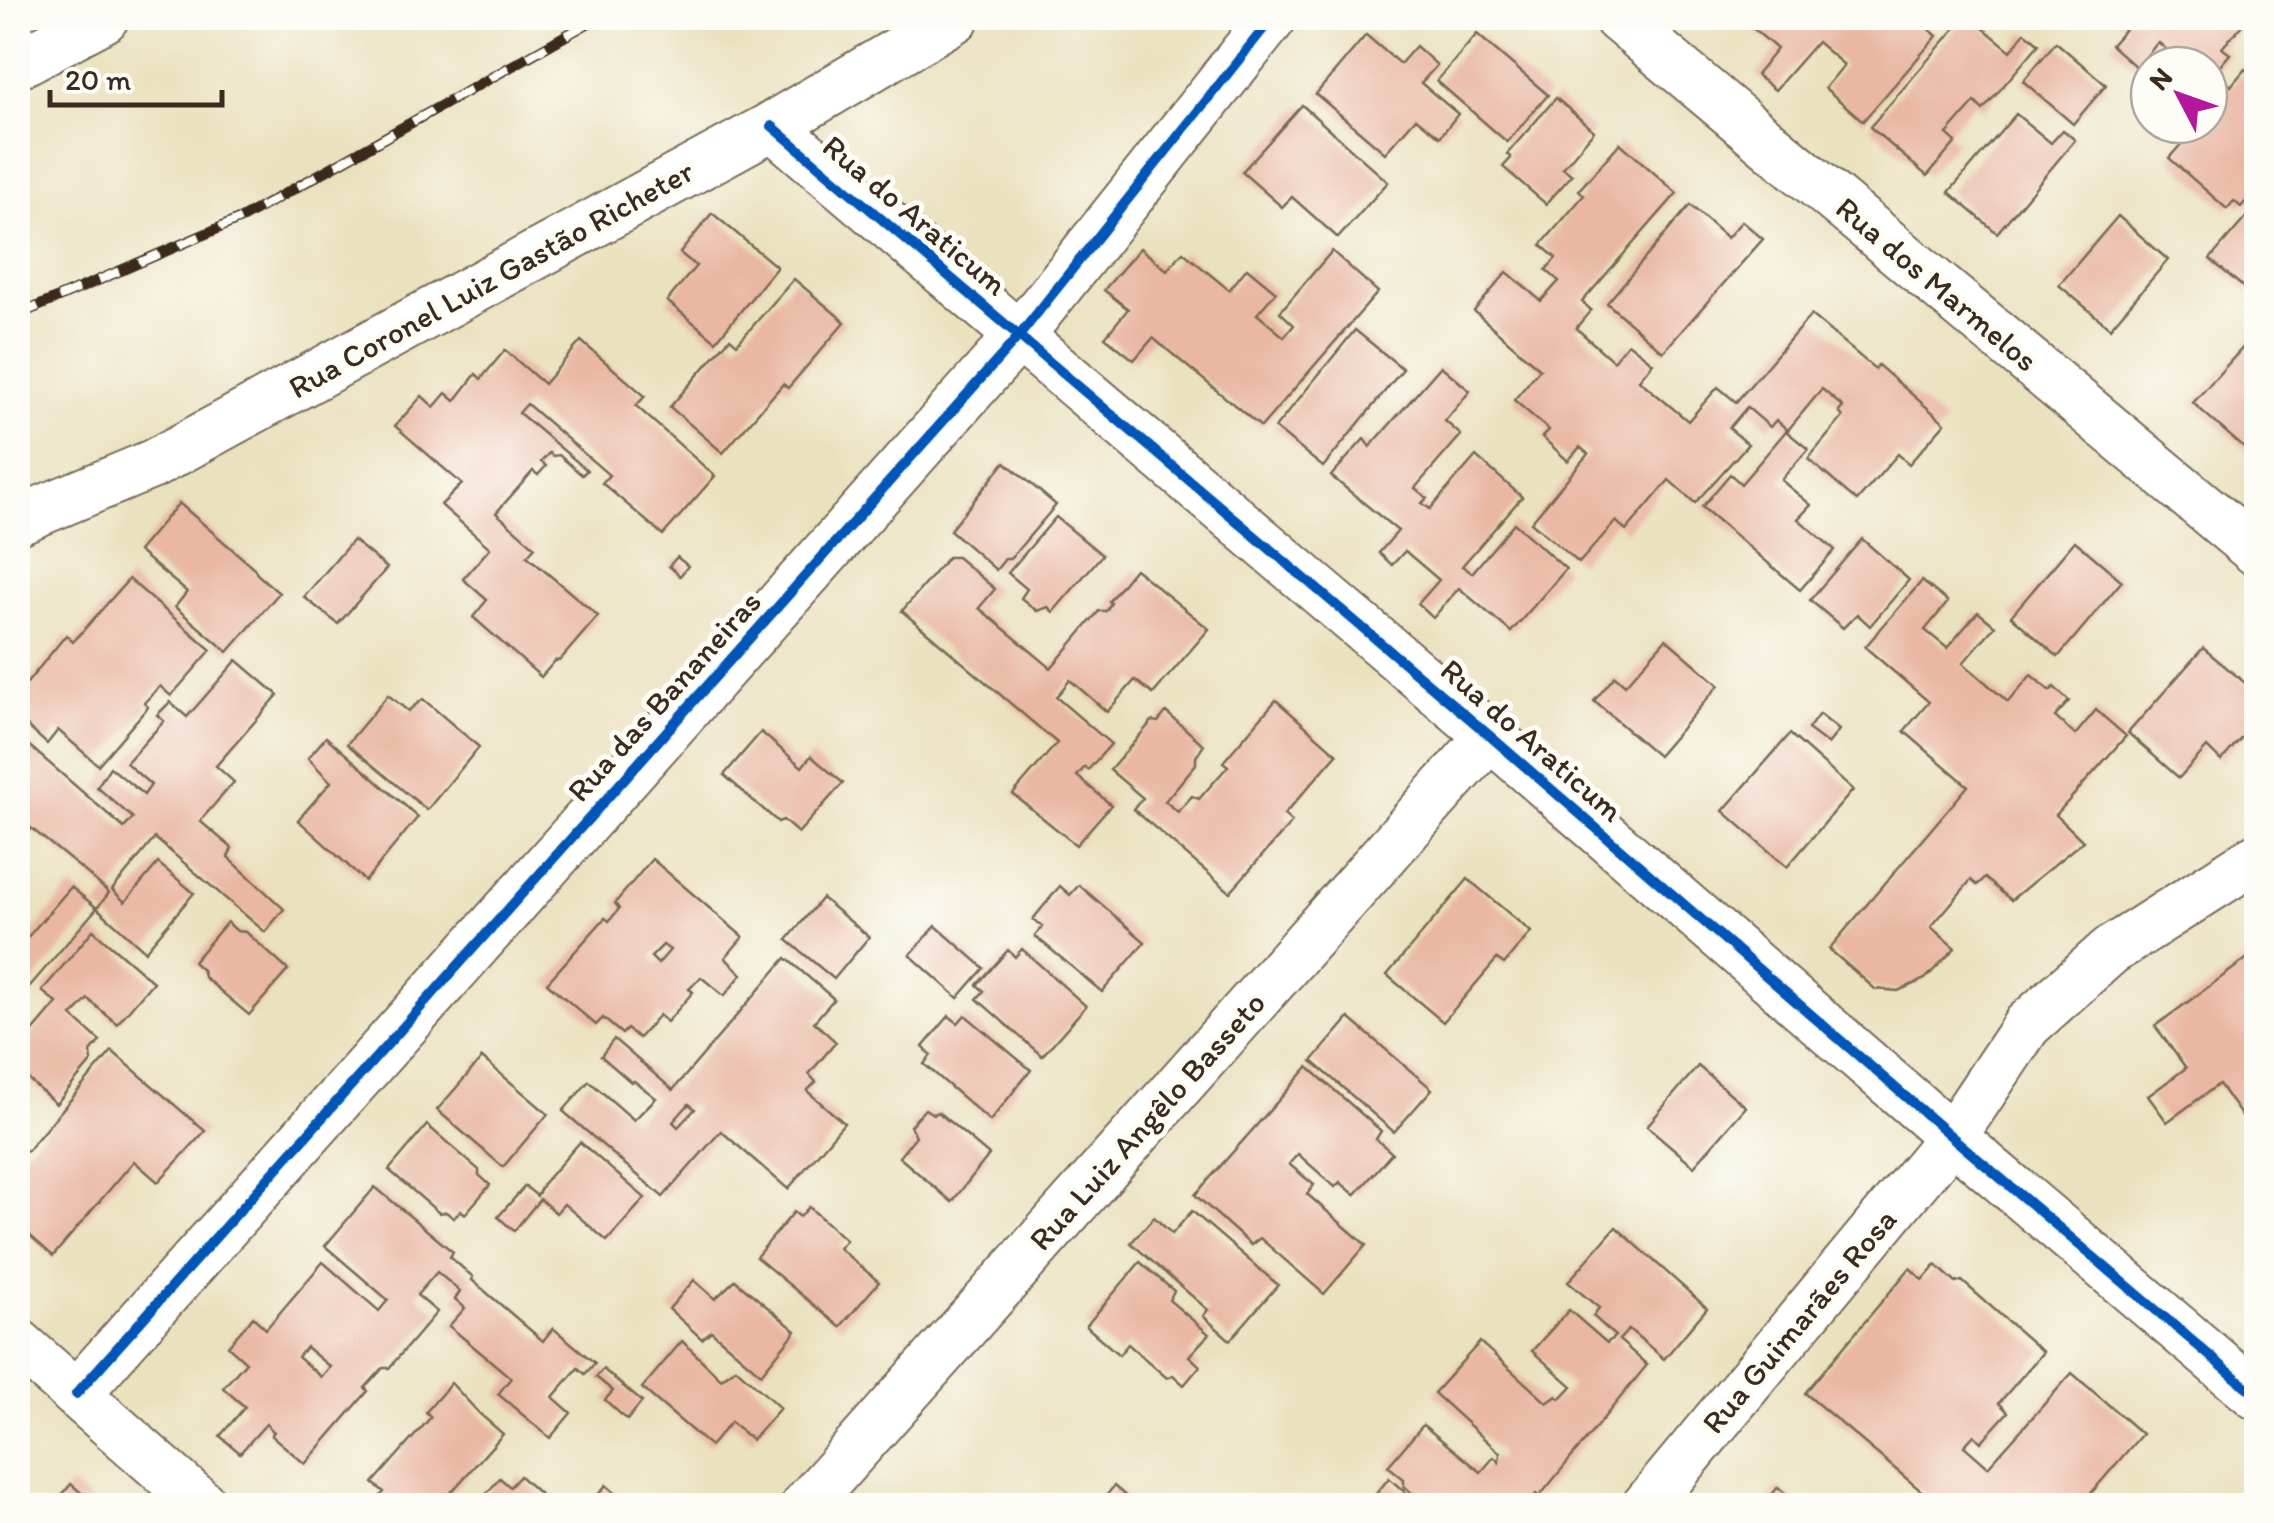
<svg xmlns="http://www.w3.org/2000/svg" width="2274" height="1523" viewBox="0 0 2274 1523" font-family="Itim,sans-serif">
<rect width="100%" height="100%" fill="#fdfcf7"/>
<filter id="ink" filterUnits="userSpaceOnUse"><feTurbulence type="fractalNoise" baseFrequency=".01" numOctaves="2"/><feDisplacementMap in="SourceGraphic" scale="20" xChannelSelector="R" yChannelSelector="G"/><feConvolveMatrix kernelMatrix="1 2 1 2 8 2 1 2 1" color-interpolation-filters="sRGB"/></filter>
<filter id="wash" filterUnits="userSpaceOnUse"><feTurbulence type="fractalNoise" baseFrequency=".0048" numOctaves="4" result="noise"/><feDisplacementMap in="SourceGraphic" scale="40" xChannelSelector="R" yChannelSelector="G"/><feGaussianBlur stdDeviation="2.25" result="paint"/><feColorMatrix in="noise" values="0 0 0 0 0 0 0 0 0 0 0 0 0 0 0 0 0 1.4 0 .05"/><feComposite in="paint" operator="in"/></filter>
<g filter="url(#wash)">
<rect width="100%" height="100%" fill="#eae1be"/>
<g id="blocks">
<!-- building -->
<g fill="#e9b7a2" fill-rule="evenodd">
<polygon points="1741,18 1916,18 1937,36 1863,121 1825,88 1844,65 1817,42 1775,90 1756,75 1777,49"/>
<polygon points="1964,18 1971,18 2011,51 2025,32 2039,44 1983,110 1975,102 1947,134 1956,142 1927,176 1870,127"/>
<polygon points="2116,18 2162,18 2172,26 2179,18 2248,18 2222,48 2230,54 2215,72 2231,86 2245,69 2256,78 2256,298 2210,259 2254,208 2246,201 2241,207 2234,201 2227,209 2169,158 2198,125 2209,125 2209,65 2164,65 2173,55 2158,42 2137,68 2111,45 2127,27"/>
<polygon points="1477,34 1548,95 1507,142 1437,81"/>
<polygon points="1366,35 1400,64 1416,46 1437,65 1421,83 1458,114 1440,137 1416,118 1385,153 1316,94"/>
<polygon points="2056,42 2106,85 2073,124 2023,81"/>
<polygon points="1556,98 1594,131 1563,168 1572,175 1546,204 1503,167 1511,158 1507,154"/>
<polygon points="1302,105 1388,182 1338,238 1292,197 1282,207 1242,172"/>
<polygon points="2016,114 2051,143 2063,130 2075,140 1997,233 1949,192"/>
<polygon points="1620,143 1677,193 1582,302 1591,310 1576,328 1613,361 1628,343 1653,363 1639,380 1688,421 1718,387 1736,402 1811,315 1875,369 1878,365 1945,423 1909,464 1898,454 1857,501 1808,459 1843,417 1839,412 1843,407 1822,389 1788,430 1776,420 1770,427 1747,407 1729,428 1748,444 1695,503 1669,480 1626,531 1616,521 1579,563 1531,522 1588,454 1580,447 1568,461 1542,437 1549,430 1514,400 1540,369 1474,311 1507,272 1541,301 1559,281 1546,270 1556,258 1541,245 1584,195 1579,190"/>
<polygon points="1690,205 1727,238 1742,221 1763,239 1663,352 1607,303"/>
<polygon points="712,213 777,267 716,341 667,301 696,266 680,253"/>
<polygon points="2118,216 2168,260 2110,328 2059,285"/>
<polygon points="1140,248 1167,270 1183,252 1229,290 1247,268 1276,292 1257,314 1284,337 1294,325 1280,312 1332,251 1378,292 1261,427 1153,338 1134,360 1105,337 1128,309 1104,290"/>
<polygon points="794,279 845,322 788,388 783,384 723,453 670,407 730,338 737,344"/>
<polygon points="1355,330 1403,369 1323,467 1275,428"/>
<polygon points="2256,333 2256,452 2253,456 2193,403"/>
<polygon points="581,341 645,396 636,406 715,476 663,535 602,483 609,475 527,404 519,413 587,470 582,475 559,455 553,456 549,453 541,462 546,466 538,475 533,471 496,513 535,547 527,556 598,616 560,660 555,661 541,677 473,617 487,600 463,579 490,548 441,505 462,484 395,426 422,396 434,407 446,393 455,401 476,374 481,379 505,350 544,384"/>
<polygon points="1441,366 1470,391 1445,421 1461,435 1415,488 1427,498 1422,503 1430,509 1476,456 1522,497 1462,566 1472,573 1514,523 1566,569 1511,632 1459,588 1433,618 1418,604 1439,580 1405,551 1392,565 1379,553 1398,531 1331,476 1364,439 1370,447"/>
<polygon points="1786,431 1808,449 1781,480 1811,505 1798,519 1835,550 1800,590 1702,507 1730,474 1741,484"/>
<polygon points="1005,462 1056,505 1010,559 1005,559 996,570 950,530"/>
<polygon points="179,503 254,568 257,574 279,593 228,652 175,607 187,592 138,551"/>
<polygon points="1056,517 1102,555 1053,612 1048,607 1037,611 1021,598 1027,589 1008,573"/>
<polygon points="1862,539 1909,580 1870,626 1857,614 1843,628 1810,600"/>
<polygon points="353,540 387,568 338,624 304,597"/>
<polygon points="2075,541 2122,581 2058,657 2011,616"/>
<polygon points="677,557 688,566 680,576 669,566"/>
<polygon points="948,557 957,557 995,589 979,608 1051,668 1099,611 1106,611 1111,603 1109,601 1135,569 1209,629 1153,694 1135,680 1107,712 1070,680 1056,697 1111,744 1088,770 1085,767 1077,776 1111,805 1076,845 1013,794 1057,743 902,611"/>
<polygon points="129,579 211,650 171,696 160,686 144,703 148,707 98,765 58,730 47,744 18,718 18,694 66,635 73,642"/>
<polygon points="1922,581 1948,602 1925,630 1947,648 1978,612 1995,626 1963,663 2008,702 2031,675 2050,691 2054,687 2069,701 2055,717 2075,735 2096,710 2126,736 2056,815 2083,841 2011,900 1985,878 1977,885 1971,880 1931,927 1955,948 1925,979 1898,991 1875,989 1829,949 1968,786 1904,731 1929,702 1865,647"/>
<polygon points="1666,639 1719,685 1658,756 1594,701 1615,676 1625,685"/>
<polygon points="2203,648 2256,692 2256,721 2221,761 2207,747 2179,778 2128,733"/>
<polygon points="237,660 278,695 216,766 234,782 200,821 232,848 228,857 284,909 265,932 155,838 112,890 125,902 158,863 194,893 145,951 97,908 109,893 89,875 31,828 20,842 18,840 18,736 124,828 133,818 97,787 110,767 144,795 151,785 126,763 164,721 157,715 170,702 187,717"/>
<polygon points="388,695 408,711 423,699 479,747 427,810 347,744"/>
<polygon points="1276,700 1337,754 1284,815 1292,822 1230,892 1133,809 1143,798 1110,770 1152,721 1158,722 1166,712 1204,745 1196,757 1196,764 1165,801 1178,812 1192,796 1199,799 1228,766 1223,762"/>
<polygon points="1819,714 1839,730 1828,744 1808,729"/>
<polygon points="761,732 802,767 811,756 843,783 798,833 783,820 778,822 724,775"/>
<polygon points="1790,734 1853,790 1787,867 1723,811"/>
<polygon points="326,737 418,817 365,881 298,820 331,782 308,758"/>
<path d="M652,859l91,78 -18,21 17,16 -18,22 -23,-19 -12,12 4,3 -26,30 -8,-7 -20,23 -12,-9 -5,5 -19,-16 -7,7 -49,-42 58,-65 4,3 10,-12 -4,-6zM663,945l7,5 -12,14 -7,-7z"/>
<polygon points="1468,879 1531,932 1504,964 1497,959 1443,1022 1387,975"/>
<polygon points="1079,885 1145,942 1102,992 1035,936 1043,927 1033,919 1060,886 1070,895"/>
<polygon points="71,887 97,908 18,1000 18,932 26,939"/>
<polygon points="822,898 869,937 834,979 787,940"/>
<polygon points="227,922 237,931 246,932 288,970 249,1015 204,977 203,971 193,962"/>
<polygon points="936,926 984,968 958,998 910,955"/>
<polygon points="93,930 153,982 117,1024 88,999 72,1016 100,1041 91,1052 92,1061 56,1104 18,1070 18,1049 57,1003 42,991"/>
<polygon points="1022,949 1086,1006 1042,1056 977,999 984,991 977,985 1008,950 1015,957"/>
<polygon points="2256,952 2256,1136 2219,1084 2167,1122 2148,1096 2186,1068 2155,1026"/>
<path d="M786,958l48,41 -20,23 22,20 -27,32 7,8 -9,9 37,32 -56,66 -67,-58 -58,66 -100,-86 26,-30 45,39 22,-22 -22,-17 -3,1 -30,-26 13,-17 59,51zM689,1104l6,5 -17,18 -5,-5z"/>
<polygon points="965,1015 1031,1070 990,1121 924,1064 931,1055 923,1047 949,1016 958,1023"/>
<polygon points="1349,1018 1432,1089 1394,1132 1312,1061"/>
<polygon points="112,1051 205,1131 158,1182 134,1161 53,1256 18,1225 18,1144 27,1151"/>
<polygon points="482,1058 548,1114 503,1167 437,1110"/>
<polygon points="1698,1066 1746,1107 1694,1166 1647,1126"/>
<polygon points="1308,1067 1381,1131 1376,1139 1392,1153 1355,1195 1340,1182 1335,1187 1298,1154 1289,1164 1314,1185 1307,1194 1366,1245 1324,1294 1260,1238 1251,1245 1195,1195"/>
<polygon points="925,1109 933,1114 938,1112 989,1155 952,1202 899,1157 916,1136 910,1126"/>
<polygon points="427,1125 479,1170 479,1175 490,1185 465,1214 461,1210 454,1218 446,1212 439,1213 389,1170"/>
<polygon points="580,1142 645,1198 607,1241 564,1204 556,1213 540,1199 514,1231 498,1217 525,1186 537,1196 543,1184"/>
<path d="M375,1187l78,65 -3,5 23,20 -1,3 71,61 10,-13 42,35 -10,11 -7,-6 -25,29 18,16 -21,25 -52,-44 13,-16 -62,-52 16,-18 -10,-9 5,-8 -23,-19 -20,23 20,17 -48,56h-6l-18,20 3,3 -63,73 -34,-29 3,-3 -8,-8 -26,29 -20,-17 25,-29 -22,-19 23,-26 -18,-16 25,-29 13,12 57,-67 56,49 9,-11 -63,-54zM306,1347l24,20 -9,10 -23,-20z"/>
<polygon points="809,1207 846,1240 839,1248 879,1282 840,1327 756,1257 794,1212 800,1217"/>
<polygon points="1192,1211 1278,1285 1230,1340 1203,1316 1208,1310 1131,1243 1154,1217 1172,1234"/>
<polygon points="1616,1227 1707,1308 1664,1359 1629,1329 1619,1340 1647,1365 1539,1497 1536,1494 1526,1506 1426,1506 1404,1486 1404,1479 1388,1466 1423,1425 1481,1472 1494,1457 1499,1462 1500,1453 1434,1393 1480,1342 1547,1403 1557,1396 1560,1399 1572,1386 1532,1351 1569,1310 1607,1343 1615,1336 1593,1316 1599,1308 1568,1282"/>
<polygon points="1140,1262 1174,1291 1169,1300 1209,1334 1189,1356 1200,1366 1184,1385 1173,1375 1167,1378 1128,1344 1119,1355 1086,1326"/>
<polygon points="1936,1265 1956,1283 1962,1281 2043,1352 1999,1403 2008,1412 1981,1442 1974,1435 1964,1446 1988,1467 2072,1373 2142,1434 2080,1506 1939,1506 1805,1393 1910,1268 1923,1280"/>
<polygon points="694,1280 715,1299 735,1280 796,1331 761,1374 711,1331 702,1339 669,1309"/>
<polygon points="682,1341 721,1379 736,1368 780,1408 752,1440 731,1422 710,1446 642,1388"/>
<polygon points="603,1369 642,1402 627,1420 605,1400 613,1391 596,1377"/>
<polygon points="451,1383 480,1414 503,1434 439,1506 372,1506 384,1492 373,1483 431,1417 426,1412"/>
<polygon points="520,1476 553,1506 476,1506 500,1478 510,1487"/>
<polygon points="1389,1478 1420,1506 1366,1506"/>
<polygon points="71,1484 96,1506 53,1506"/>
<polygon points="606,1485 630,1506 589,1506"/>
<polygon points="1114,1486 1137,1506 1098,1506"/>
<polygon points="1778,1487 1800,1506 1763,1506"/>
</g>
</g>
</g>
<g filter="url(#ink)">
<use href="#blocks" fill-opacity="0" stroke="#786a56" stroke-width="2.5"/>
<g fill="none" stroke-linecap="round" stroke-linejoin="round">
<!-- minor casing -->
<g stroke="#786a56" stroke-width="52">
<g id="minor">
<polyline points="1618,18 2256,551"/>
<polyline points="18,64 104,18"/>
<polyline points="772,126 1490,736 1952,1137 2256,1395"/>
<polyline points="18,520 153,464 772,126 955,18"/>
<polyline points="18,1343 204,1506"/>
<polyline points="76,1394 1019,336 1272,18"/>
<polyline points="805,1506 1490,736"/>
<polyline points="1646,1506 1952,1137 2027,1025 2110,951 2256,858"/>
</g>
</g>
<!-- minor -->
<use href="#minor" stroke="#fff" stroke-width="48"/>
<!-- rail casing -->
<g stroke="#3b2a1e" stroke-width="11">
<polyline id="rail" points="18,315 242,218 597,18"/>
</g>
<!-- rail -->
<use href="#rail" stroke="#fdfcf7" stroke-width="8" stroke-dasharray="22" stroke-linecap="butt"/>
<!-- cycleway casing -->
<g stroke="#fdfcf7" stroke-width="16">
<g id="cycleway">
<polyline points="772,126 1490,736 1952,1137 2256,1395"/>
<polyline points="76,1394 1019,336 1272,18"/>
</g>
</g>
<!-- cycleway -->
<use href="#cycleway" stroke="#0057b8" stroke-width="10"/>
</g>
</g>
<g text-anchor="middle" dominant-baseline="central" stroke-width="10" stroke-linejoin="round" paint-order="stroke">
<!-- street labels -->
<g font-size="32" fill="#3b2a1e" stroke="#fdfcf7">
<text transform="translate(915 215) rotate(40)">Rua do Araticum</text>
<text transform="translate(491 279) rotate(-29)">Rua Coronel Luiz Gastão Richeter</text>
<text transform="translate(1937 284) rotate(40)">Rua dos Marmelos</text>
<text transform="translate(664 696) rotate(-48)">Rua das Bananeiras</text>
<text transform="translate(1532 740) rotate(41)">Rua do Araticum</text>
<text transform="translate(1147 1121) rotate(-48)">Rua Luiz Angêlo Basseto</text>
<text transform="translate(1799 1321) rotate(-50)">Rua Guimarães Rosa</text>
</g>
</g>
<!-- margin -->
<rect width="2274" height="1523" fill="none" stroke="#fdfcf7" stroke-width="60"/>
<!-- north arrow -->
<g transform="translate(2179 95) rotate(311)"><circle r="48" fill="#fdfcf7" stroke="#afa8a0" stroke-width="2.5"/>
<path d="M0-8L18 38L0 25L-18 38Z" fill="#b5179e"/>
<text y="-15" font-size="28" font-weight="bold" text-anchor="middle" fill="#3b2a1e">N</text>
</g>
<!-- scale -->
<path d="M50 90v15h172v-15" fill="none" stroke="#3b2a1e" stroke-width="5"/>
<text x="65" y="90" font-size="30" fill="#3b2a1e" stroke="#fdfcf7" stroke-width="8" paint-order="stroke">20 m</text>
</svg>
